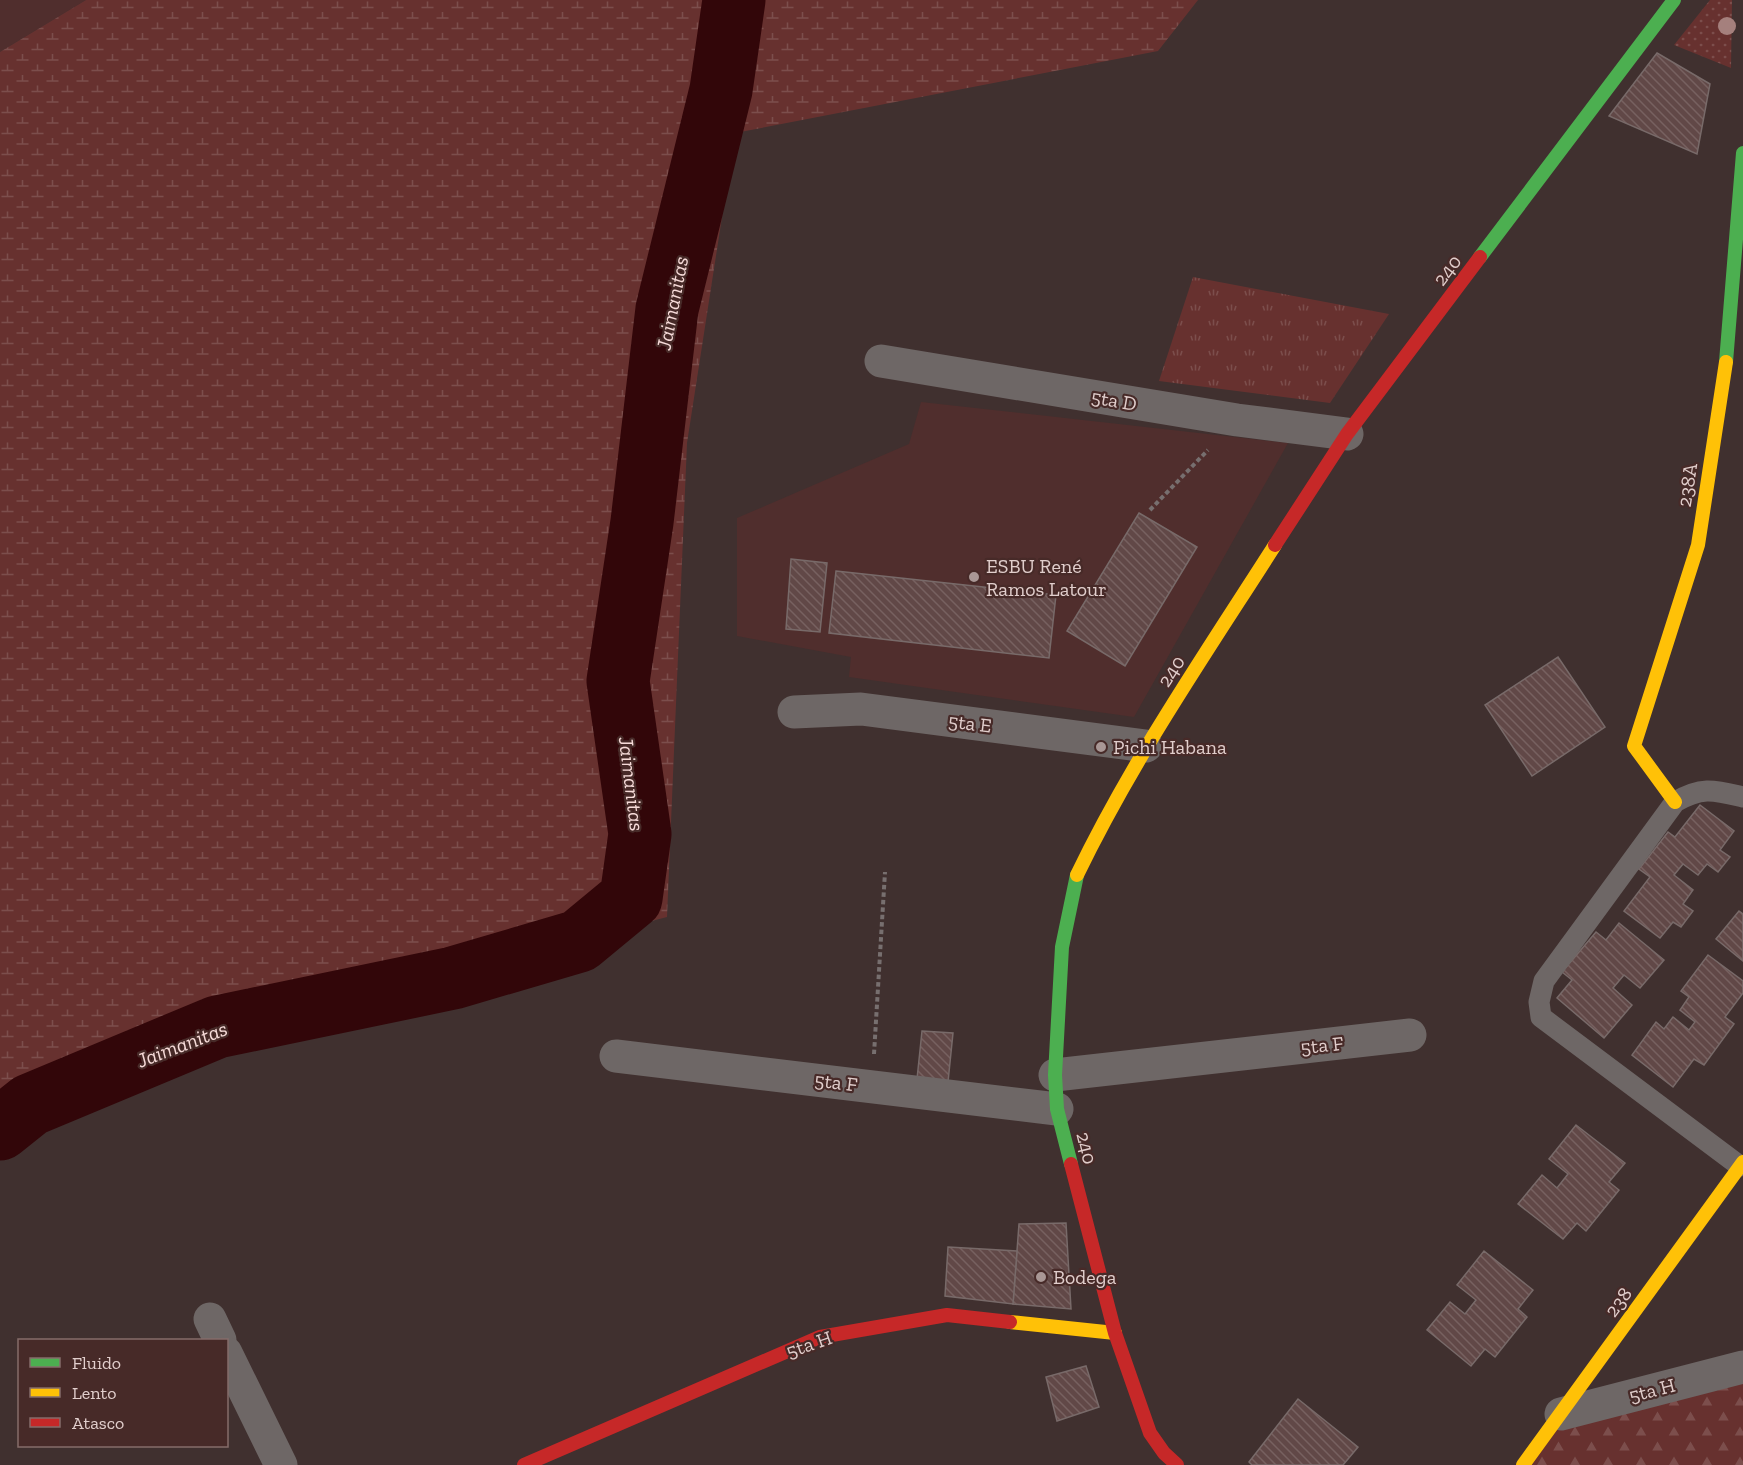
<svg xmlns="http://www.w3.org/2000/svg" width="1743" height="1465" viewBox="0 0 1743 1465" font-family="'Zilla Slab',serif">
<defs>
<pattern id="grass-dots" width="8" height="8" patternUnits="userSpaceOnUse" patternTransform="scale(1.5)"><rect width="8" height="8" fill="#67312f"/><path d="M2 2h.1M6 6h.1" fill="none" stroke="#7c4e4c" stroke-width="1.8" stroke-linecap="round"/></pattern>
<pattern id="forest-firs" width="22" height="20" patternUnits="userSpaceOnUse" patternTransform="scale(1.5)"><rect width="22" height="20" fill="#67312f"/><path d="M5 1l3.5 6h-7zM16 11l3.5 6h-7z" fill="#7c4e4c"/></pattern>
<pattern id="wetland-marsh" width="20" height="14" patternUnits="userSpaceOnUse" patternTransform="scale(1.5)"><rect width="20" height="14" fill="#67312f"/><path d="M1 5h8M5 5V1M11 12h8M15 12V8" fill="none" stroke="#7c4e4c"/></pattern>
<pattern id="park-tufts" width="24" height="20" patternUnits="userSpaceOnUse" patternTransform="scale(1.5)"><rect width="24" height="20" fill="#67312f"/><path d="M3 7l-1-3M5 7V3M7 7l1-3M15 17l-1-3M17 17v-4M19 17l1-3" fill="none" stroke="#7c4e4c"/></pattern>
<pattern id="building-back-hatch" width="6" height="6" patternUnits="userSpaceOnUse" patternTransform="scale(1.5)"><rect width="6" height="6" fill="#614847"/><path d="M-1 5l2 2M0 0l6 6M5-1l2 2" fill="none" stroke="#776160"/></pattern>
</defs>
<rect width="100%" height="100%" fill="#40302f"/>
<!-- built -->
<g fill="#502e2d">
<polygon points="0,0 86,0 0,52"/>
<polygon points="921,402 1288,443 1134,717 849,677 851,657 737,636 737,518 909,444"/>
</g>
<!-- grass -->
<polygon fill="url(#grass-dots)" points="1710,0 1732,0 1731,68 1674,45"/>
<!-- forest -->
<polygon fill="url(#forest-firs)" points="1743,1367 1743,1465 1524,1465 1561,1414"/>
<!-- wetland -->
<polygon fill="url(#wetland-marsh)" points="86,0 1198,0 1158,51 735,133 687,443 667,917 484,964 216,1007 27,1075 0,1093 0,52"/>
<!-- park -->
<polygon fill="url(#park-tufts)" points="1193,277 1389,314 1330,403 1159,381"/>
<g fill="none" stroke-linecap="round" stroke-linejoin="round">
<!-- river -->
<polyline stroke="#320609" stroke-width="63" points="0,1129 30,1105 217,1027 453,978 579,941 631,898 640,834 618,681 642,522 667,309 721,90 734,0"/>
</g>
<!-- building -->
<g fill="url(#building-back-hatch)" stroke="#786a69" stroke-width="1.5">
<polygon points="1657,53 1710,84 1697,154 1609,116"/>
<polygon points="1139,513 1197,547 1125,666 1067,631"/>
<polygon points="791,559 827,563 820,632 786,629"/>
<polygon points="836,571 1056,595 1049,658 829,633"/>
<polygon points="1558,657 1605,727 1532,776 1485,705"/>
<polygon points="1700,805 1734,831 1720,850 1730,857 1718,872 1707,864 1698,875 1683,864 1674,875 1693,890 1683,904 1693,911 1681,927 1673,922 1660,938 1624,911 1650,877 1639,869 1668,832 1675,837"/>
<polygon points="1739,911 1743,914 1743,961 1716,939"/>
<polygon points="1619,923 1664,960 1640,988 1624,975 1613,988 1632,1005 1604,1038 1557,998 1572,980 1562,972 1596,932 1606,940"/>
<polygon points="1708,955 1743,981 1743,993 1725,1017 1734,1024 1704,1065 1694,1059 1673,1087 1632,1055 1656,1022 1664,1029 1673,1017 1689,1030 1695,1022 1680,1010 1689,997 1681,991"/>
<polygon points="922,1031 953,1033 948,1082 917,1079"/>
<polygon points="1576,1125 1625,1163 1609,1182 1619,1190 1586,1231 1577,1223 1563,1239 1518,1204 1542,1175 1557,1188 1568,1174 1549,1159"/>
<polygon points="1066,1223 1071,1309 1013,1304 1019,1224"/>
<polygon points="948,1247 1017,1251 1013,1304 945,1296"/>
<polygon points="1484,1251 1533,1290 1518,1309 1527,1317 1495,1357 1485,1349 1471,1366 1427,1330 1450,1302 1465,1314 1476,1300 1457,1285"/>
<polygon points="1086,1366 1099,1407 1057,1421 1046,1377"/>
<polygon points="1298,1399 1358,1447 1343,1465 1252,1465 1249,1462"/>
</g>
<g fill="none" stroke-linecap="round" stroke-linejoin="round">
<!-- path -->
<g stroke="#776f6f" stroke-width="4" stroke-dasharray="4.5 3" stroke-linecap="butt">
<polyline points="1150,510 1208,450"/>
<polyline points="874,1054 885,872"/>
</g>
<!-- lane -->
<path stroke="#6e6766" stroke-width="21" d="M1740,1166l-199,-149 -2,-15 5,-21 131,-179c27,-16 39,-12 68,-5"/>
<!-- street -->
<g stroke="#6e6766" stroke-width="33">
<polyline points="881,361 1237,420 1347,434"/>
<polyline points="794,712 861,709 1146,746"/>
<polyline points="616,1056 1057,1109"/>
<polyline points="1055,1075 1410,1035"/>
<polyline points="210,1319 220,1340"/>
<polyline points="226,1353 281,1465"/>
<polyline points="1561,1414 1743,1367"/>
</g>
<!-- fast -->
<g stroke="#4caf50" stroke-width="14">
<polyline points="1480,257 1674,0"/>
<polyline points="1726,362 1743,153"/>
<polyline points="1071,1164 1057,1109 1055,1075 1062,947 1077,875"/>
</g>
<!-- slow -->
<g stroke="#ffc107" stroke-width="14">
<polyline points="1675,802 1634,746 1698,545 1726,362"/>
<path d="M1077,875c56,-116 129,-222 198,-330"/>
<polyline points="1010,1322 1115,1333"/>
<polyline points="1523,1465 1743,1162"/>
</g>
<!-- jam -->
<g stroke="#c62828" stroke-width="14">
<polyline points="1275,545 1347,434 1480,257"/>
<polyline points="1071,1164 1115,1333 1150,1433 1164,1453 1177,1465"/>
<polyline points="524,1465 820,1337 947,1315 1010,1322"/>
</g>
</g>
<!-- trees -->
<circle fill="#a5807d" cx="1727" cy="26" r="9"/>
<!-- markers -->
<g fill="#a99795" stroke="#472a28" stroke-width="2">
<circle cx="974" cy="577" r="6"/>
<circle cx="1101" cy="747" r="6"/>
<circle cx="1041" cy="1277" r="6"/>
</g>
<g text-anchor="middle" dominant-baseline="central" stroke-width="4.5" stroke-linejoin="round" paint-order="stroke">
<!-- street labels -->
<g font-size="20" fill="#e1cecc" stroke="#472a28">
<text transform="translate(1447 270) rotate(-53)">240</text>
<text transform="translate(1114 400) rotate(10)">5ta D</text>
<text transform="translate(1687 485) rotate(-81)">238A</text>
<text transform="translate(1171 671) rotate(-57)">240</text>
<text transform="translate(970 723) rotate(7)">5ta E</text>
<text transform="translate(1322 1045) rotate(-6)">5ta F</text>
<text transform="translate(836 1082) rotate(7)">5ta F</text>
<text transform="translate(1087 1148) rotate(76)">240</text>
<text transform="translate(1618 1302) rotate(-54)">238</text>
<text transform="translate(809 1344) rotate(-19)">5ta H</text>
<text transform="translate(1652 1390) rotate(-14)">5ta H</text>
</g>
<!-- poi labels -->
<g font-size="20" fill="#e1cecc" stroke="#472a28" text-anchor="start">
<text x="986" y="566">ESBU René<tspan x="986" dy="23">Ramos Latour</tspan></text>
<text x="1113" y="747">Pichi Habana</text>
<text x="1053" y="1277">Bodega</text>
</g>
<!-- water labels -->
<g font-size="21" font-style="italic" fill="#f7dbd9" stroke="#472a28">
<text transform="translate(672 303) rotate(-79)">Jaimanitas</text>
<text transform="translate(632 784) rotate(83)">Jaimanitas</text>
<text transform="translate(182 1044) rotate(-21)">Jaimanitas</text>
</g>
</g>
<!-- legend -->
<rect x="18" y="1339" width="210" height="108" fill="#472a28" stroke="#856c6a" stroke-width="1.5"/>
<rect x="30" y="1358" width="30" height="9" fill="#4caf50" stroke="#856c6a" stroke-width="1.5"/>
<text x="72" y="1369" font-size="18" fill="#e1cecc">Fluido</text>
<rect x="30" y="1388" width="30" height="9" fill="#ffc107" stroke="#856c6a" stroke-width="1.5"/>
<text x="72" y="1399" font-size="18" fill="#e1cecc">Lento</text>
<rect x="30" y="1418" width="30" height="9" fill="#c62828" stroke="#856c6a" stroke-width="1.5"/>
<text x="72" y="1429" font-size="18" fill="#e1cecc">Atasco</text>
</svg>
